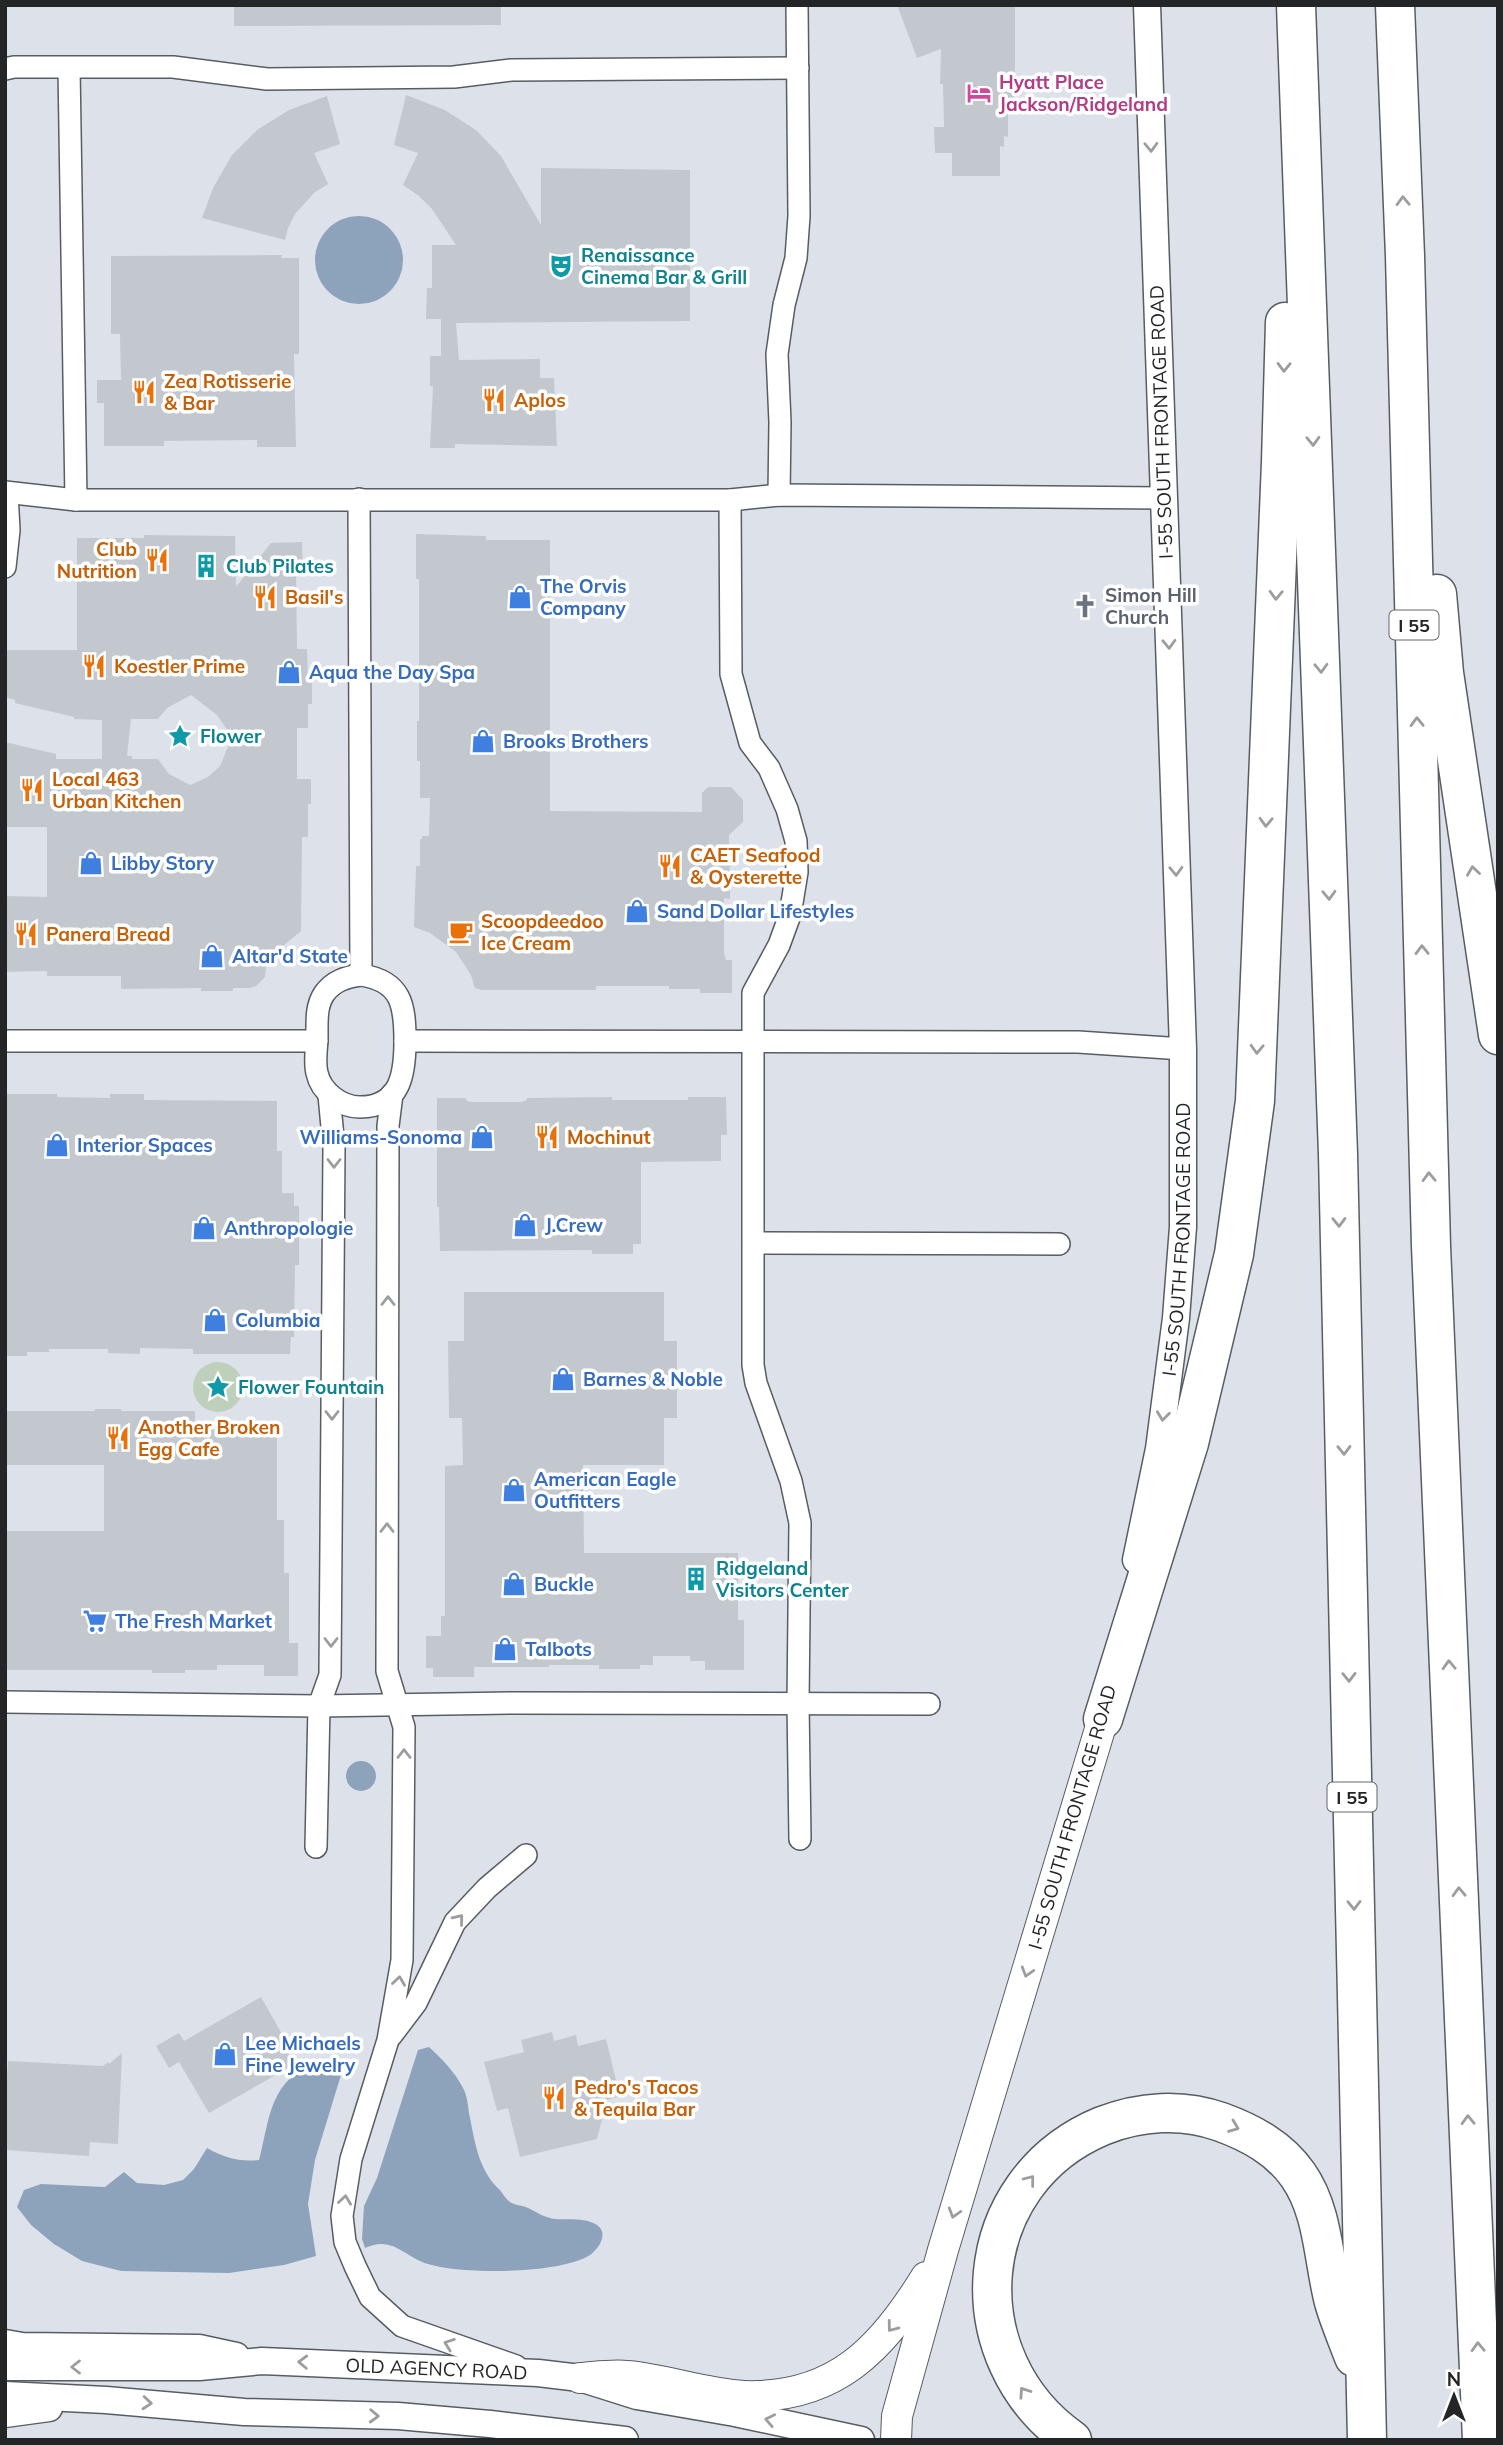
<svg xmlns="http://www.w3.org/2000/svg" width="1503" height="2445" viewBox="0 0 1503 2445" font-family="Mulish,sans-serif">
<rect width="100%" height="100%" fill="#dde2ea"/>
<!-- green -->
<circle fill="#bed0bb" cx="218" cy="1387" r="25"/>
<!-- water -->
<g fill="#8da3bb">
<circle cx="359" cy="260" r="44"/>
<circle cx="361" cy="1776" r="15"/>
<path d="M429,2047c13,12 26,25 34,41 4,7 5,17 6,25 6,29 9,57 31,77 3,4 6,9 10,12 6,4 14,3 20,7 8,4 16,9 25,10 13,1 30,-2 42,6 12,8 2,24 -7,30 -30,19 -128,20 -162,9 -24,-7 -35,-29 -63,-16l-3,-9 2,-33 13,-28 41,-128z"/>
<path d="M313,2066h18l9,2 1,7 -26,85 -7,44 8,52 -32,9 -55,8 -108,-2 -39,-10 -28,-17 -23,-19 -14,-18 7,-17 17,-6 64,3 19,-15 13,11 27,2 19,-5 11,-11 13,-21c18,10 32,14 52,12 8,-28 9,-64 34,-84 5,-4 14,-7 20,-10z"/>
</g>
<!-- building -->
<g fill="#c3c8cf" fill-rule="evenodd">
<polygon points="234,5 501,5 501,25 234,26"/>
<polygon points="897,5 1015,5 1015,102 1008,102 1008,137 1004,136 1004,147 1000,146 1000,176 952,176 952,153 935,153 934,127 944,127 943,84 940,84 941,49 917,58"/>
<polygon points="406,95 445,110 476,130 501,156 541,225 541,168 690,170 690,321 456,323 459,360 540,359 540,378 554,378 557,446 455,444 455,448 430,448 433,386 430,386 430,356 441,356 441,319 426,319 427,288 432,288 432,245 456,245 432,209 419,196 403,185 418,153 394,145"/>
<polygon points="327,96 340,144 314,153 328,184 315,192 295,214 288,228 285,240 202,218 213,188 232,155 257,130 289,110"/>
<polygon points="282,255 281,258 299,258 299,354 294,354 296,447 257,447 257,440 164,441 164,446 104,446 104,403 97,403 97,380 121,380 120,334 111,334 111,256"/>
<polygon points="416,534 486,536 486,540 550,540 550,811 702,812 702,793 708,787 731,787 743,800 743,822 729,835 730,899 724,898 724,953 726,960 732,960 732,993 700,993 700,989 669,989 669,986 596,986 596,990 482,990 475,988 471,975 456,952 430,933 414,927 416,866 420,866 420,839 422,839 422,836 429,836 430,798 420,798 420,761 417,761 417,721 419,721 419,579 416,579"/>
<path d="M144,535l91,1 1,51 35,-44 31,-1 1,31h-7l1,76h10l1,34h4v21h-4v24h-11v51h14v25h-3v33h-6l-1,94 -34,28 -2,18 -9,9 -6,2h-17v3h-32v-3l-80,1v-13h-74v-5l-42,1v-76l42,1v-70h-42v-85l51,12v5h46v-39l-28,-1v-2l-59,-14v-3l-10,-3v-47h72v-112h67zM191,695l26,20 15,22 -12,29 -12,11 -18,8 -21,-11 -11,-15h-26v-3h-5l4,-37h27l9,-11z"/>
<polygon points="6,1094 57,1094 57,1097 110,1098 110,1094 144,1094 144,1100 277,1101 277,1151 282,1151 282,1193 294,1193 294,1206 299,1206 299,1265 295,1265 294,1337 291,1337 290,1354 193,1354 193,1349 140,1348 140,1354 108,1353 108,1349 49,1349 49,1352 27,1352 27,1356 5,1356"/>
<polygon points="612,1097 612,1100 688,1100 688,1097 726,1097 727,1135 721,1135 721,1161 641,1162 641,1244 633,1244 633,1254 592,1254 592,1250 440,1251 439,1207 437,1207 437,1098 466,1098 466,1100 470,1102 522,1102 527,1100 527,1098"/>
<polygon points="464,1292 664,1292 664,1341 677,1341 677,1418 664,1418 664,1465 583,1465 584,1553 738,1553 738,1620 744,1620 744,1670 705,1670 705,1661 690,1661 690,1656 653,1656 653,1665 640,1665 640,1669 599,1669 599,1665 549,1665 549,1667 474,1667 474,1677 433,1677 433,1668 426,1668 426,1636 441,1636 441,1616 445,1616 445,1466 463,1465 462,1418 449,1418 448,1341 464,1341"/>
<polygon points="95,1409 121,1409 121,1411 195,1411 195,1428 277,1428 277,1520 284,1520 284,1573 289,1573 289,1643 298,1643 298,1676 264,1676 264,1665 217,1665 217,1670 185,1670 185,1673 152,1673 152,1670 5,1670 5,1531 104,1531 104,1465 5,1465 5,1411 95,1411"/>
<polygon points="261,1997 282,2034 279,2036 295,2064 209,2113 179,2062 169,2068 156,2046 179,2033 184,2041"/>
<polygon points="552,2032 554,2041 576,2035 578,2046 606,2039 620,2096 607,2100 610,2114 603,2116 597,2139 520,2157 508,2108 497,2111 484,2062 524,2052 521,2040"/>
<polygon points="122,2053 118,2144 90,2142 89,2156 5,2150 5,2076 7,2076 8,2061 103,2066 108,2062 109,2064"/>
</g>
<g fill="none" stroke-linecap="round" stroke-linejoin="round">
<!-- minor casing -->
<g stroke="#585d63" stroke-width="24">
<g id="minor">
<polyline points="69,68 76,500"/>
<polyline points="5,69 14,67 173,67 267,79 454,77 511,70 798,68"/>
<polyline points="5,492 76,500 730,500 779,495 1164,498"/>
<polyline points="779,495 780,422 777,354 784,305 796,258 799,216 797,5"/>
<polyline points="359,499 361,975"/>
<polyline points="730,500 731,674 750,743 769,768 787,809 796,841 797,872 790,915 779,945 753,993 753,1365 756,1383 791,1481 800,1523 798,1703 800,1839"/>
<polyline points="5,567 9,530 7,493"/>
<path d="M361,975c41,6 44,31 44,66 0,32 -4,66 -45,66 -19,0 -39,-15 -43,-34 -3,-11 0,-26 0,-37 0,-15 -1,-30 7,-42 9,-13 22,-17 37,-19z"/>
<polyline points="5,1041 317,1041"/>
<polyline points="405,1041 1078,1042 1183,1049"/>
<polyline points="392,1094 388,1126 387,1671 404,1727 402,1960 388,2040 351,2159 342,2216 345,2242 355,2266 370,2297 402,2326 516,2366"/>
<polyline points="754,1243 1059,1244"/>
<polyline points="5,1702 319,1706 511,1703 929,1704"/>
<polyline points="316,1847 319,1706 330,1675 334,1148 329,1095"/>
<polyline points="391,2036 416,2003 455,1922 487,1888 526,1855"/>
</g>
</g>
<!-- tertiary casing -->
<g stroke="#585d63" stroke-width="29">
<g id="tertiary">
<path id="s1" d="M1136,1560l23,-111 17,-131 7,-91v-178l-36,-1044"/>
<polyline points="5,2343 22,2346 199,2348 236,2356"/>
<path id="s2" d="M5,2367h194l63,-6 276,12 42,5 57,18 98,17 126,27"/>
<polyline points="5,2395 106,2400 244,2412 398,2416 490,2424 625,2440"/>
<polyline points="5,2414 49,2408"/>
</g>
</g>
<!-- secondary casing -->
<g stroke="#585d63" stroke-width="32">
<g id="secondary">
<path d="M580,2378c15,-1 33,-4 48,-2 39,4 78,18 116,20 91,3 138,-47 182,-119"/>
<polyline points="896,2440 897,2416 943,2250 1103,1719"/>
</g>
</g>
<!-- motorway casing -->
<g stroke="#585d63" stroke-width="41">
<g id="motorway">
<polyline points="1296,5 1338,1154 1367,2440"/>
<polyline points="1395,5 1405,256 1431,1246 1482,2440"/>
<polyline points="1437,594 1444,673 1498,1035"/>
<polyline points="1103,1719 1189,1443 1234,1254 1255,1101 1281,462 1285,322"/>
<path d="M1072,2440c-117,-82 -104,-258 30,-314 38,-15 80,-18 119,-4 30,11 58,26 77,53 26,37 25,85 36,127 5,18 13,36 20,55"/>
</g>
</g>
<!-- minor -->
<use href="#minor" stroke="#fff" stroke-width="21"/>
<!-- tertiary -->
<use href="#tertiary" stroke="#fff" stroke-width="26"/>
<!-- secondary -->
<use href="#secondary" stroke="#fff" stroke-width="30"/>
<!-- motorway -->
<use href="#motorway" stroke="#fff" stroke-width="38"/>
</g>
<!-- one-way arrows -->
<defs><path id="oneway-chevron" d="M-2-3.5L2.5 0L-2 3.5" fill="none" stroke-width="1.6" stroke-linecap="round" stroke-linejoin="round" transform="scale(1.75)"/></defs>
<g stroke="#9c9d9e">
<use href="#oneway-chevron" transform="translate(1151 147) rotate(88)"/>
<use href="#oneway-chevron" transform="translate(1403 201) rotate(-92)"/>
<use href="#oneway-chevron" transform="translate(1284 367) rotate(91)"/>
<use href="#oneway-chevron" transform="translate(1313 441) rotate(88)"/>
<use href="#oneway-chevron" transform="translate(1276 595) rotate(92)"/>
<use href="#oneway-chevron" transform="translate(1169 644) rotate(88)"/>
<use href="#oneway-chevron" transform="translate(1321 668) rotate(88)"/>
<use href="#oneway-chevron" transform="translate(1417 722) rotate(-91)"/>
<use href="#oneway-chevron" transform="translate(1266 822) rotate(92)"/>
<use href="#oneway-chevron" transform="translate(1176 871) rotate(88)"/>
<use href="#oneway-chevron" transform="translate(1473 871) rotate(-98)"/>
<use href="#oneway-chevron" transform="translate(1329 895) rotate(88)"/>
<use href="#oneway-chevron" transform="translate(1422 950) rotate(-91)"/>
<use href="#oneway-chevron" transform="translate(1257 1049) rotate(92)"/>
<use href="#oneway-chevron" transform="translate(334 1163) rotate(90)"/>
<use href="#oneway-chevron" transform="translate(1429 1177) rotate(-92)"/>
<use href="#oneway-chevron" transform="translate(1339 1222) rotate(89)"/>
<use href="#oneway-chevron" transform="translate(388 1301) rotate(-90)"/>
<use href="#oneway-chevron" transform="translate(332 1415) rotate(90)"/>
<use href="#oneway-chevron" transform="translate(1163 1416) rotate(97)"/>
<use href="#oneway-chevron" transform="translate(1344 1450) rotate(89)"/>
<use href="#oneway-chevron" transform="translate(387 1528) rotate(-90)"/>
<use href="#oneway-chevron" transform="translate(331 1642) rotate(90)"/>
<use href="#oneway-chevron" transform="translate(1449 1665) rotate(-92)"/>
<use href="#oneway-chevron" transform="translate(1349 1677) rotate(89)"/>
<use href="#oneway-chevron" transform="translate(404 1754) rotate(-90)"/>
<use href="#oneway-chevron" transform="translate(1459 1892) rotate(-92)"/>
<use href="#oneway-chevron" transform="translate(1354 1905) rotate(89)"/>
<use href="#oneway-chevron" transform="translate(459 1919) rotate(-51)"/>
<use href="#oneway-chevron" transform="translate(1027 1972) rotate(107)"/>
<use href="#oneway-chevron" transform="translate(399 1981) rotate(-82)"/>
<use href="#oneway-chevron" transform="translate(1468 2120) rotate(-92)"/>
<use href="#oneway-chevron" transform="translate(1234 2127) rotate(21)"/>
<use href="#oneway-chevron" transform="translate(1030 2180) rotate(-52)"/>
<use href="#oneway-chevron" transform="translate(345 2200) rotate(-82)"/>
<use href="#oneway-chevron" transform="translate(954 2213) rotate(107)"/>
<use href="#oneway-chevron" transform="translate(892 2327) rotate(127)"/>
<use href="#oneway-chevron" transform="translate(449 2344) rotate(-160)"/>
<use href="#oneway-chevron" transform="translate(1478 2347) rotate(-92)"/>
<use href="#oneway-chevron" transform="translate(303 2362) rotate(-178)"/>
<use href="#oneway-chevron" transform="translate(76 2367) rotate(-180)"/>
<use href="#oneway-chevron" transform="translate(1024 2392) rotate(-124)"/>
<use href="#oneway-chevron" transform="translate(147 2403) rotate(5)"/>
<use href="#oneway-chevron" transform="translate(374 2416) rotate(2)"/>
<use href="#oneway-chevron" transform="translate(770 2420) rotate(-168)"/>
</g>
<!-- icons -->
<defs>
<g id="hotel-bare" transform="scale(1.89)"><path d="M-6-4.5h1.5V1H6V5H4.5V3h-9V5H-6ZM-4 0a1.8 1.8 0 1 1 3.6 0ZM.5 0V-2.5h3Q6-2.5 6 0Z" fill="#d1479c" stroke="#fff" stroke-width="2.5" paint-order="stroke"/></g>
<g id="theatre-bare" transform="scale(1.89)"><path d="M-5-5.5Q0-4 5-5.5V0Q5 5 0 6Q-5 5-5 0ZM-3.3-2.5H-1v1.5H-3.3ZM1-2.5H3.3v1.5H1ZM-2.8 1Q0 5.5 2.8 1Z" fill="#0f9aa8" stroke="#fff" stroke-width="2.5" paint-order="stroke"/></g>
<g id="restaurant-bare" transform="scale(1.89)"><path d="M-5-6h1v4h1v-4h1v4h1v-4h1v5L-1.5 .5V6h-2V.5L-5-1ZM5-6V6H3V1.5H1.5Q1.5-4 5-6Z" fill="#e8710a" stroke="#fff" stroke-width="2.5" paint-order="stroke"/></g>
<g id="building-bare" transform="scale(1.89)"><path d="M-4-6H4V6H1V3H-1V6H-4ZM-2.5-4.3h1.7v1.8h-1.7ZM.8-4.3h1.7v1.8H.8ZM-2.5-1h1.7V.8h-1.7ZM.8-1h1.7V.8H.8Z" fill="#0f9aa8" stroke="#fff" stroke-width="2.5" paint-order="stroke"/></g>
<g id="shop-bare" transform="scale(1.89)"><path d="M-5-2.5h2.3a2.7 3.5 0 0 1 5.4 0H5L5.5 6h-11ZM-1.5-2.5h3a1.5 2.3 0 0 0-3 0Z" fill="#3f7fe0" stroke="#fff" stroke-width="2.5" paint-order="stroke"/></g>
<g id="church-bare" transform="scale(1.89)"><path d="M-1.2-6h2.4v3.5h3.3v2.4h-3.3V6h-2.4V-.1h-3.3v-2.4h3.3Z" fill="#6b7280" stroke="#fff" stroke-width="2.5" paint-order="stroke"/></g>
<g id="sight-bare" transform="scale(1.89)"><path d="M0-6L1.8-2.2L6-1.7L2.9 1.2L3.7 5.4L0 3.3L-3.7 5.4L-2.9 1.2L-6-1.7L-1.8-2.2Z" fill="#0f9aa8" stroke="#fff" stroke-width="2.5" paint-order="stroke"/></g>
<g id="cafe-bare" transform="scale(1.89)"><path d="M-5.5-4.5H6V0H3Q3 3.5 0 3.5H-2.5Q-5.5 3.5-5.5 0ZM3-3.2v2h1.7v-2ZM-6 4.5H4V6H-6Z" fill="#e8710a" stroke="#fff" stroke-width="2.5" paint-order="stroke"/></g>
<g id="supermarket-bare" transform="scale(1.89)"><path d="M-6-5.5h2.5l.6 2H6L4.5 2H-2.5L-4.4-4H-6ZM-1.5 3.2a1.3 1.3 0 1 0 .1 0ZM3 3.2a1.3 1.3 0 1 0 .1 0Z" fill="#3f7fe0" stroke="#fff" stroke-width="2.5" paint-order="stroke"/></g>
</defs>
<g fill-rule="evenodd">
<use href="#hotel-bare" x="979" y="93"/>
<use href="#theatre-bare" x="561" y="266"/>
<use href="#restaurant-bare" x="144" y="392"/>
<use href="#restaurant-bare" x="494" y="400"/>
<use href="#restaurant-bare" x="157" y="560"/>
<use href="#building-bare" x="206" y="566"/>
<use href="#restaurant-bare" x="265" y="597"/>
<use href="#shop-bare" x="520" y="597"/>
<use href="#church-bare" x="1085" y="606"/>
<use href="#restaurant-bare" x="94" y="666"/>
<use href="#shop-bare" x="289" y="672"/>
<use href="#sight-bare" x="180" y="736"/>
<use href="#shop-bare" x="483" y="741"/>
<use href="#restaurant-bare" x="32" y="790"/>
<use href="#shop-bare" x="91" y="863"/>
<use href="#restaurant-bare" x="670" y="866"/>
<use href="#shop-bare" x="637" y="911"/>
<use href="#cafe-bare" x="461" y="932"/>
<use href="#restaurant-bare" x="26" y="934"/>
<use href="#shop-bare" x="212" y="956"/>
<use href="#shop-bare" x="482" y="1137"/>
<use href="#restaurant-bare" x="547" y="1137"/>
<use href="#shop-bare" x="57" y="1145"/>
<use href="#shop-bare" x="525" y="1225"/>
<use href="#shop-bare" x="204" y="1228"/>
<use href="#shop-bare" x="215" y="1320"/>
<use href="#shop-bare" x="563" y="1379"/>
<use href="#sight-bare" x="218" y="1387"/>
<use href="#restaurant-bare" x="118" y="1438"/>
<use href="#shop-bare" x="514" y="1490"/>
<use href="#building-bare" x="696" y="1579"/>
<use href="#shop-bare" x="514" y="1584"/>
<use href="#supermarket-bare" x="95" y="1621"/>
<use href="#shop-bare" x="505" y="1649"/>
<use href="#shop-bare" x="225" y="2054"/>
<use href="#restaurant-bare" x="554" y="2098"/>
</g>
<g text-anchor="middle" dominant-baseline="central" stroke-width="7" stroke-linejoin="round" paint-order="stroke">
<!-- shield labels -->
<g fill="#fff" stroke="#656668" stroke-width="2">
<rect x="1389.5" y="610.5" width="49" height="29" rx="5"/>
<rect x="1327.5" y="1782.5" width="49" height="29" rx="5"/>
</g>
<g font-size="18" font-weight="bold" fill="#232527">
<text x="1414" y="625">I 55</text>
<text x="1352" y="1797">I 55</text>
</g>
<!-- hotel labels -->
<g font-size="19" font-weight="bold" fill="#b23c85" stroke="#fff" text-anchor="start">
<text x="999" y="82">Hyatt Place<tspan x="999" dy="22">Jackson/Ridgeland</tspan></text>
</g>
<!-- culture labels -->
<g font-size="19" font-weight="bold" fill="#0d838f" stroke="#fff" text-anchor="start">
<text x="581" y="255">Renaissance<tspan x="581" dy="22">Cinema Bar &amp; Grill</tspan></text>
<text x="226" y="566">Club Pilates</text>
<text x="200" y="736">Flower</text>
<text x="238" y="1387">Flower Fountain</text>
<text x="716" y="1568">Ridgeland<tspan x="716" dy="22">Visitors Center</tspan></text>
</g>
<!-- food labels -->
<g font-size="19" font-weight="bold" fill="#c56008" stroke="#fff" text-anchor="start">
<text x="164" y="381">Zea Rotisserie<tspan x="164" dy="22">&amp; Bar</tspan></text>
<text x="514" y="400">Aplos</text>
<text x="137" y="549" text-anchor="end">Club<tspan x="137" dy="22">Nutrition</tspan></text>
<text x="285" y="597">Basil's</text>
<text x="114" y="666">Koestler Prime</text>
<text x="52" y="779">Local 463<tspan x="52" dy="22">Urban Kitchen</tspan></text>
<text x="690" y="855">CAET Seafood<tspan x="690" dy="22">&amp; Oysterette</tspan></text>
<text x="481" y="921">Scoopdeedoo<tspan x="481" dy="22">Ice Cream</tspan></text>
<text x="46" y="934">Panera Bread</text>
<text x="567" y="1137">Mochinut</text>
<text x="138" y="1427">Another Broken<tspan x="138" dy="22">Egg Cafe</tspan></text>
<text x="574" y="2087">Pedro's Tacos<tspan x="574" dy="22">&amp; Tequila Bar</tspan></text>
</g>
<!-- street labels -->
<g font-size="19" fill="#232527" stroke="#fff">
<text transform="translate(1161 422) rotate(-92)">I-55 SOUTH FRONTAGE ROAD</text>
<text stroke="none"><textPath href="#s1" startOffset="324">I-55 SOUTH FRONTAGE ROAD</textPath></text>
<text transform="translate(1072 1817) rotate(-74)">I-55 SOUTH FRONTAGE ROAD</text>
<text stroke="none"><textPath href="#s2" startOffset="432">OLD AGENCY ROAD</textPath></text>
</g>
<!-- shop labels -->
<g font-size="19" font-weight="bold" fill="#366cbe" stroke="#fff" text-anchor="start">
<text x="540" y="586">The Orvis<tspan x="540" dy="22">Company</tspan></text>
<text x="309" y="672">Aqua the Day Spa</text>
<text x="503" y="741">Brooks Brothers</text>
<text x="111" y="863">Libby Story</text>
<text x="657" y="911">Sand Dollar Lifestyles</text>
<text x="232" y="956">Altar'd State</text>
<text x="462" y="1137" text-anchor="end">Williams-Sonoma</text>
<text x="77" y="1145">Interior Spaces</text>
<text x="545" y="1225">J.Crew</text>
<text x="224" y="1228">Anthropologie</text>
<text x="235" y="1320">Columbia</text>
<text x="583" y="1379">Barnes &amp; Noble</text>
<text x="534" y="1479">American Eagle<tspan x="534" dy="22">Outfitters</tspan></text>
<text x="534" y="1584">Buckle</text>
<text x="115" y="1621">The Fresh Market</text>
<text x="525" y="1649">Talbots</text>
<text x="245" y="2043">Lee Michaels<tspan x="245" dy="22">Fine Jewelry</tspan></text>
</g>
<!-- worship labels -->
<g font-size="19" font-weight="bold" fill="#5b616d" stroke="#fff" text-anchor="start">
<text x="1105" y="595">Simon Hill<tspan x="1105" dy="22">Church</tspan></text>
</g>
</g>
<!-- border -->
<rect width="1503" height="2445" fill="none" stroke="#232527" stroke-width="14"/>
<!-- north arrow -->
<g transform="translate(1454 2396)" stroke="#ffffff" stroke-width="5" paint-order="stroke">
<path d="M0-5L12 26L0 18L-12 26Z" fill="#232527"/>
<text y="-10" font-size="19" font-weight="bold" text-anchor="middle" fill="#232527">N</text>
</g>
</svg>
